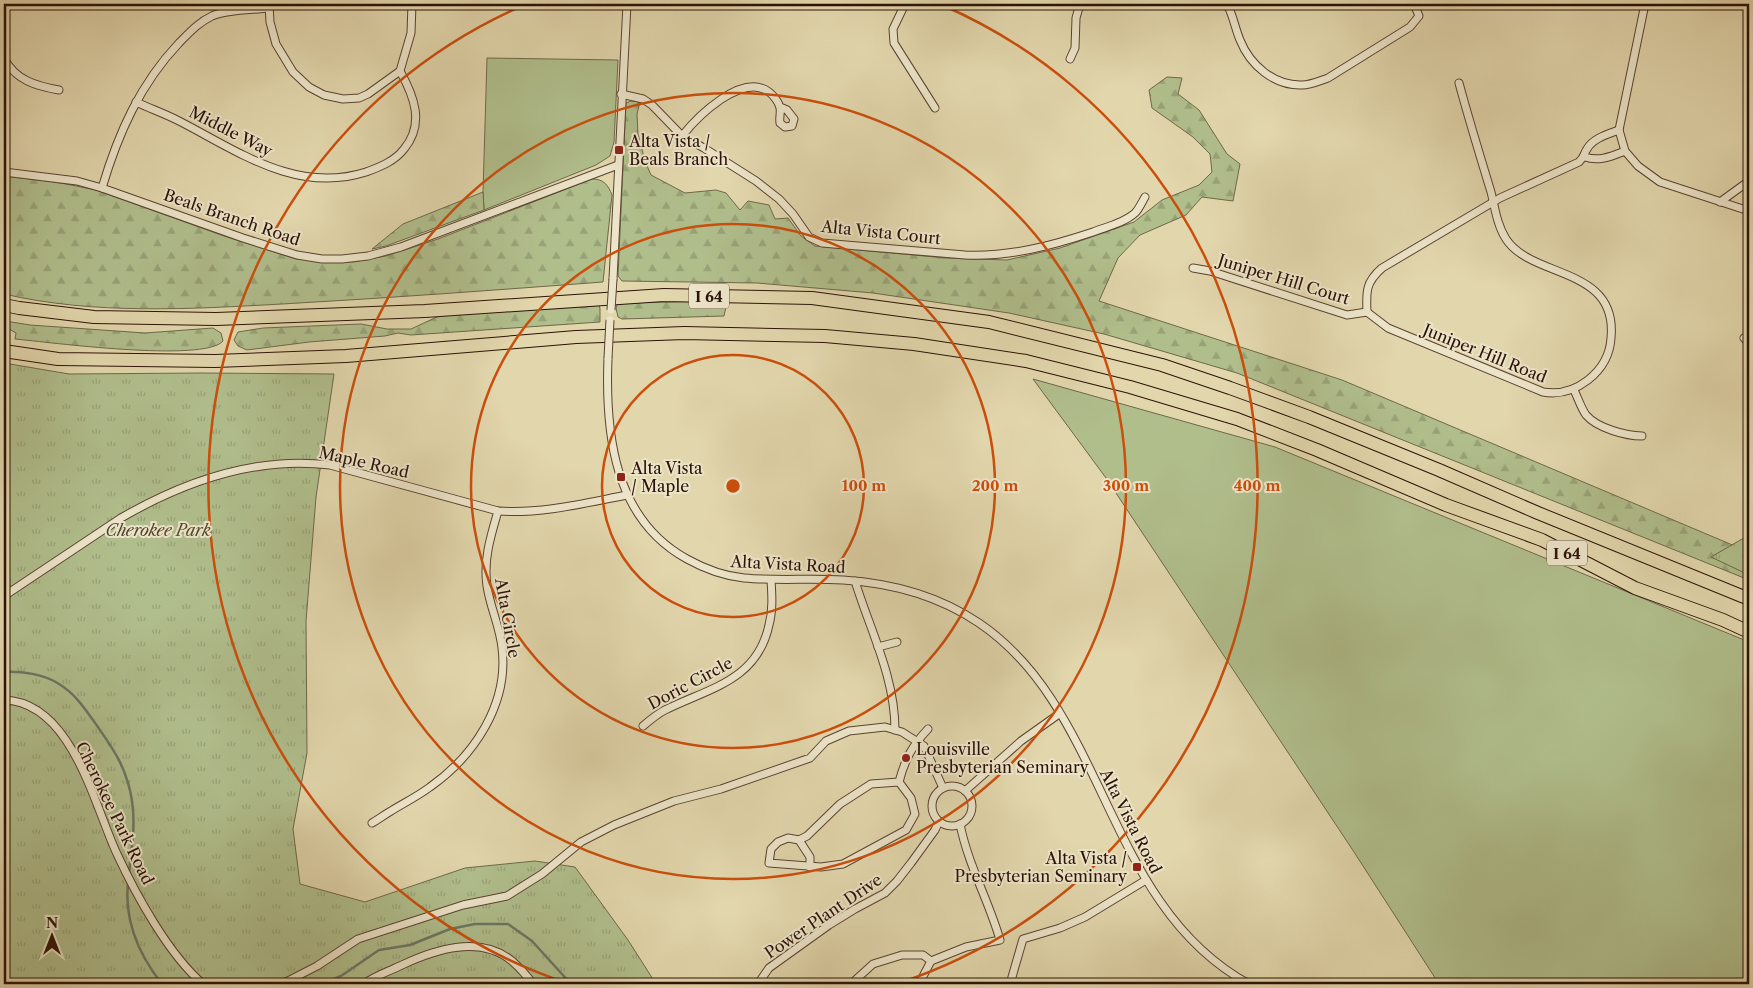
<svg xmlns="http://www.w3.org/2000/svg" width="1753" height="988" viewBox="0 0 1753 988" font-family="'Libre Caslon Text',serif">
<defs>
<pattern id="forest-firs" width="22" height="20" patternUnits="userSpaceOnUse" patternTransform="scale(1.25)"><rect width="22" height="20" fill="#b0be8c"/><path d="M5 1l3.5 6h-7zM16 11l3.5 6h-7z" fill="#98a277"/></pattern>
<pattern id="park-tufts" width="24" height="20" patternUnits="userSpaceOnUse" patternTransform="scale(1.25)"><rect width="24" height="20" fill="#b0be8c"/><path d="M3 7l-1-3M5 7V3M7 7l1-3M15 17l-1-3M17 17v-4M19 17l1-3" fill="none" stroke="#98a277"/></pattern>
</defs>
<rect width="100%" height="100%" fill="#e2d6ac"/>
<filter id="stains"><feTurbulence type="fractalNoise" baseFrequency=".004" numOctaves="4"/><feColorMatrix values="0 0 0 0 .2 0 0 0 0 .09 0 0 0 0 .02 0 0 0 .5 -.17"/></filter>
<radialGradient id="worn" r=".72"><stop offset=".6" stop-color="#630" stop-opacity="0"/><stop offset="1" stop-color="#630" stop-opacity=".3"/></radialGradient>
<!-- grass -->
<g fill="#b0be8c" stroke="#6e684a">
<polygon points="487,58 618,60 614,142 610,156 596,165 484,210 483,192"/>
<polygon points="1033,379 1275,447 1749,642 1749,984 1439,984 1354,852 1106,478"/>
</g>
<!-- forest -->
<g fill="url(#forest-firs)" stroke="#6e684a">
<polygon points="1167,77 1182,78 1178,94 1199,110 1227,154 1240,164 1233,201 1202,197 1186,215 1140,235 1118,258 1099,301 1342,380 1749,552 1749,580 1237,373 1104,334 1009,313 873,293 757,283 622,281 618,276 626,103 631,101 640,102 637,114 638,134 645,161 651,175 685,193 716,190 726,193 740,210 748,201 769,205 775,219 788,218 801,236 815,246 946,258 1007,260 1060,248 1134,222 1162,200 1199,185 1212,172 1210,154 1193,137 1152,108 1149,90"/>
<path d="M4,176l52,6 40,8 128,46 72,23 57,3 33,-6 52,-17 154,-60c12,0 16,6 20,16l-9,87c-107,8 -214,16 -321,22 -91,5 -188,11 -278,-10z"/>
<polygon points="483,192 484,210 386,246 372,249 403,224"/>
<polygon points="713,301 727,302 724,316 622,319 618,317 616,308 618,303"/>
<polygon points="599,303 600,309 600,322 411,335 398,333 385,336 309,342 247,350 238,346 234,340 238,332 263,328 361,324 387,329 411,329 439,316"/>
<path d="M5,321l25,4 115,8 68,-5 8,5 2,8c-19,22 -175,1 -208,-2l1,-6 -7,-4z"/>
</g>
<!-- park -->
<g fill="url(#park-tufts)" stroke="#6e684a">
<polygon points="4,363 69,374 201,373 334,374 316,497 306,621 307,753 293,829 300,884 365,902 465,868 535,861 575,867 628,940 656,984 4,984"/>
<polygon points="1749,535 1749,575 1711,557"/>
</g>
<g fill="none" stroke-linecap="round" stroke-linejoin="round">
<!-- stream -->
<g stroke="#6c7766" stroke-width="2.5">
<path d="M4,672c17,-1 40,2 55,12 15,9 24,22 34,36 19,27 34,47 39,81 4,24 -1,50 -3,73"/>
<path d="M128,882c-4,38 11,73 34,102"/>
<polyline points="322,984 341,976 379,950 410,945 450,929 475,924 508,924 532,941 571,984"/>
</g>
<!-- street casing -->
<g stroke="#5a4330" stroke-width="9">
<g id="street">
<polyline points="269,4 270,22 276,44 293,72 309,87 324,95 343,99 359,98 368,94 400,71 411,33 412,4"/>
<polyline points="905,4 893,29 894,43 935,108"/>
<path d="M1227,4c6,11 8,24 13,36 10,25 34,46 62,45 9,0 17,-4 26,-7l82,-51 9,-11 -5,-12"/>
<polyline points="1645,4 1619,130 1625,151 1638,166 1660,182 1749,211"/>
<polyline points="4,10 7,4"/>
<path d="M4,58c11,22 32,28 55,32"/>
<polyline points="1070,59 1075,48 1076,18 1080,4"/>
<path d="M621,94l22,5 9,6 30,31 22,12 52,33 23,18 14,15 16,23 13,6 143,12c44,2 86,-9 128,-23 13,-5 31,-9 42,-19 4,-4 7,-11 10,-16"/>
<path d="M136,102c15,7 30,12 45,20 58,30 116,72 185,50 14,-5 29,-11 38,-23 21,-25 10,-53 -4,-78"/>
<path d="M682,136c15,-19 60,-64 87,-44 4,3 10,10 11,16 1,5 -1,10 0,15l5,4 7,-1 2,-7 -7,-9 -7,-3"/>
<path d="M1585,157c14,5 27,-1 40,-6"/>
<polyline points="4,172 77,181 102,188 243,238 297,255 322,259 342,259 368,256 401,247 618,165"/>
<path d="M102,188c16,-54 38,-104 77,-145 10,-10 20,-21 33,-27 17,-7 39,-6 57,-8"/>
<polyline points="1720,202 1749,181"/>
<polyline points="1193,268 1210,271 1347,315 1367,312"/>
<polyline points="613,279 627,4"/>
<path d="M1367,312l21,16 155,64c17,3 32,-2 45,-12 14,-11 22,-25 23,-42 7,-72 -79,-59 -105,-99 -9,-14 -11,-31 -15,-47 -11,-36 -22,-72 -32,-109"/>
<path d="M1367,312c-1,-21 -1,-30 15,-44l118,-70 79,-36c6,-6 4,-7 8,-13 6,-11 22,-15 32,-19"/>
<polyline points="1744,338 1749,343"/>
<path d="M608,358c-3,76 6,161 79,201 18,10 37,17 57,19 33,3 66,0 99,2 48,3 96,16 136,43 129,87 125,282 270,361"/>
<path d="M1574,390c4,8 7,18 12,25 11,13 40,21 56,21"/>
<path d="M855,581c15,49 40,96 40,149"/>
<path d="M4,596l117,-78c64,-37 135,-62 209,-53l168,46c44,3 87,-8 129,-16"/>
<polyline points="878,647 897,642"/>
<path d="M4,700c68,2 90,105 113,154 19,41 52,101 86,130"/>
<path d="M643,726c7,-6 14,-12 22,-16 44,-22 92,-29 104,-85 4,-15 3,-30 2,-45"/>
<polygon points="899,782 911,798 915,814 906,830 843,864 821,867 769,863 771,849 778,842 788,838 799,840 807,836 840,804 871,784"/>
<path d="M899,782c6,-23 13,-36 29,-53"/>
<circle cx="952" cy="806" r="20"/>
<polyline points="965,791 1021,741 1059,714"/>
<path d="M372,823c7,-4 12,-8 19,-12 13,-8 27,-15 39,-24 44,-31 79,-83 72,-139 -2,-21 -12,-41 -15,-62 -4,-26 4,-51 11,-75"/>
<polyline points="799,840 810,857 810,867"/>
<polyline points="282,984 317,966 358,939 463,905 507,896 542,874 581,842 614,825 674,801 721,789 810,758 826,741 849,731 885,727 902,732 924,746 943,788"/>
<path d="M364,984c10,-8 26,-13 38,-19 34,-16 78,-30 110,-4 8,7 15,15 21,23"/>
<polyline points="758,984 769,968 829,925 855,909 885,893 897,881 911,863 935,830 939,821"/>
<polyline points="851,984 873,964 902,955 923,955 931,961"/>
<path d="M919,984l12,-23 35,-14 34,-7c-11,-39 -32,-75 -40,-116"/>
<polyline points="1010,984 1023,939 1060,928 1085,917 1146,880"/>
</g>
</g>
<!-- highway casing -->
<g stroke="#2c1207" stroke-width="14">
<g id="highway">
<polyline points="4,305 19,308 94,317 216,319 425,311 664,295 812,298 989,322 1162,365 1230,388 1309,417 1439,470 1538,513 1749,599"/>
<polyline points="4,351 58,359 215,361 346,356 576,337 684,333 825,336 914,344 1026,361 1130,387 1237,419 1317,450 1446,505 1542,540 1635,588 1723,620 1749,632"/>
</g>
</g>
<!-- street -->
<use href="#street" stroke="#ece4c9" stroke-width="7"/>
<!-- highway -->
<use href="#highway" stroke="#e2d6ac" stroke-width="12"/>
<!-- street-bridge casing -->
<g stroke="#5a4330" stroke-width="9" stroke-linecap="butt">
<g id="street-bridge">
<polyline points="611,310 613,279"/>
<polyline points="608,358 610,320"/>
</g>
</g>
<!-- street-bridge -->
<use href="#street-bridge" stroke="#ece4c9" stroke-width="7"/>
</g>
<!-- distance rings -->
<g fill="none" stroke="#cc4e0b" stroke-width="2.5">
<circle cx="733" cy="486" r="131"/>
<circle cx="733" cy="486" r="262"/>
<circle cx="733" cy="486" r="393"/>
<path d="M567 983A524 524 0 0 1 524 5M942 5A524 524 0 0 1 899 983"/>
</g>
<!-- markers -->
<g fill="#8f2418" stroke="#ece4c9" stroke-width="2">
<rect x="614" y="145" width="10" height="10" rx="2.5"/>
<rect x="616" y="472" width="10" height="10" rx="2.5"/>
<circle cx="906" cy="758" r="5"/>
<rect x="1132" y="862" width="10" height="10" rx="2.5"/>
</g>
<g text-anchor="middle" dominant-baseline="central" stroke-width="4" stroke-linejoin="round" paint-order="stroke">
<!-- shield labels -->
<g fill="#ece4c9" stroke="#665141" stroke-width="1">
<rect x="689" y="283.5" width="40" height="25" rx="4"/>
<rect x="1547" y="540.5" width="40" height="25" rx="4"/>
</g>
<g font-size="15" font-weight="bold" fill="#2c1207">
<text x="709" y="296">I 64</text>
<text x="1567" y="553">I 64</text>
</g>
<!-- street labels -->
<g font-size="16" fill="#2c1207" stroke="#ece4c9">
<text transform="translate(231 131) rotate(27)">Middle Way</text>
<text transform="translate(232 217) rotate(19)">Beals Branch Road</text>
<text transform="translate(881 232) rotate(6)">Alta Vista Court</text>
<text transform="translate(1284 279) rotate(17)">Juniper Hill Court</text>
<text transform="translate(1485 353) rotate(22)">Juniper Hill Road</text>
<text transform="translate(364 462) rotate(13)">Maple Road</text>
<text transform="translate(788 564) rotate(3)">Alta Vista Road</text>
<text transform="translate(508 618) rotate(80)">Alta Circle</text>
<text transform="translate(690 683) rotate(-28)">Doric Circle</text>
<text transform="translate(115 813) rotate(64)">Cherokee Park Road</text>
<text transform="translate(1131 821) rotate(63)">Alta Vista Road</text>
<text transform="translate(823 916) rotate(-34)">Power Plant Drive</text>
</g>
<!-- poi labels -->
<g font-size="16" fill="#2c1207" stroke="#ece4c9" text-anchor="start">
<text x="629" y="141">Alta Vista /<tspan x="629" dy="18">Beals Branch</tspan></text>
<text x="631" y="468">Alta Vista<tspan x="631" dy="18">/ Maple</tspan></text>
<text x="916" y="749">Louisville<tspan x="916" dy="18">Presbyterian Seminary</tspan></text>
<text x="1127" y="858" text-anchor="end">Alta Vista /<tspan x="1127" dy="18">Presbyterian Seminary</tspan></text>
</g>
<!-- park labels -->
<g font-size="16" font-style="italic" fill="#54462f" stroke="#ece4c9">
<text x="158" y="530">Cherokee Park</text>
</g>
</g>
<circle cx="733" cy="486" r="8" fill="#cc4e0b" stroke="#ece4c9" stroke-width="2.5"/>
<g font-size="15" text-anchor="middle" font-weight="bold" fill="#cc4e0b" stroke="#ece4c9" stroke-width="4" stroke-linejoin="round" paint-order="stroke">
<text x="864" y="491">100 m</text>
<text x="995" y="491">200 m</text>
<text x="1126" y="491">300 m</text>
<text x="1257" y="491">400 m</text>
</g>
<!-- margin -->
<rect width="1753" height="988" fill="none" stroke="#e2d6ac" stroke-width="20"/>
<rect x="5" y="5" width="1743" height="978" fill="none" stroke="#2c1207" stroke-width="2.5"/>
<rect x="10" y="10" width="1733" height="968" fill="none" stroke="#2c1207"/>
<!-- north arrow -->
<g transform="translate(52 936)" stroke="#ece4c9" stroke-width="4" paint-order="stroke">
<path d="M0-4L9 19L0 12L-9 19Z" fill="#2c1207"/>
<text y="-8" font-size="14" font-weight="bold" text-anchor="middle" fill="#2c1207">N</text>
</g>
<rect width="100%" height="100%" filter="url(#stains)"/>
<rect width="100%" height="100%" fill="url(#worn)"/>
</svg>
